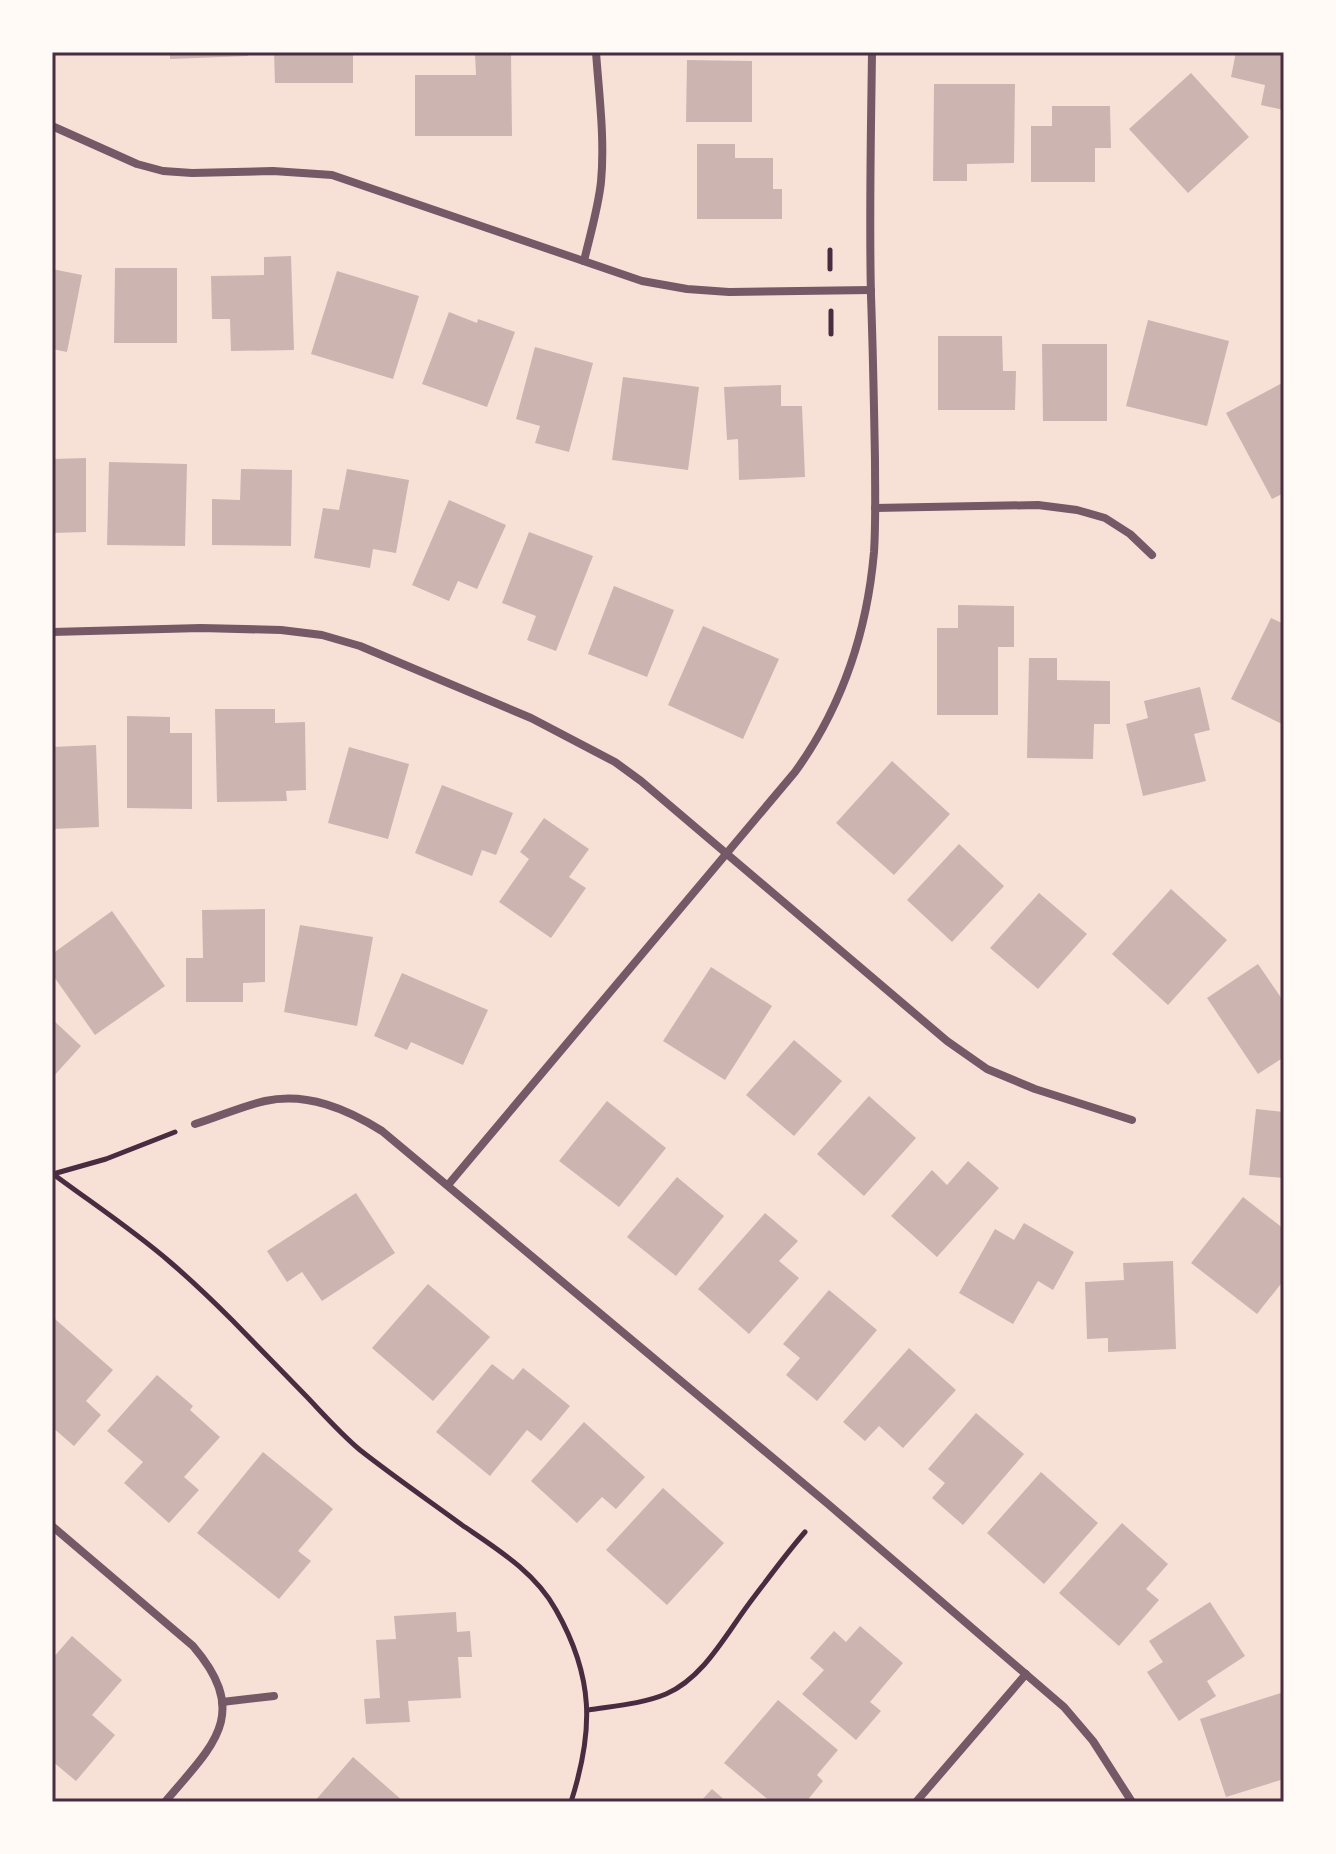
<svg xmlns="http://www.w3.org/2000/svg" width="1336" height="1854" viewBox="0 0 1336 1854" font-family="'Open Sans',sans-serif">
<rect width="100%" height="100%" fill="#f7e1d7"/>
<!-- building -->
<g fill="#ccb4b1">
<polygon points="170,52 248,52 248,56 170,59"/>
<polygon points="274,52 353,52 353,83 275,83"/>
<polygon points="1236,52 1284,52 1284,78 1282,87 1284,87 1284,110 1261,105 1265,85 1231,77"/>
<polygon points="475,54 511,54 512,136 415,136 415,75 476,75"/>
<polygon points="687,60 752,61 752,122 686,122"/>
<polygon points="1191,73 1249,137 1188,193 1129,129"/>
<polygon points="934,84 1015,84 1014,163 967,164 967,181 933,181"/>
<polygon points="1052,106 1110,106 1111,148 1095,148 1095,182 1031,182 1031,126 1052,126"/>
<polygon points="697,144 735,144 735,158 773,158 773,189 782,189 782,219 697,219"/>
<polygon points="291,256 294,350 231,351 230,319 212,319 211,276 264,275 264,257"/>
<polygon points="115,268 177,268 177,343 114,343"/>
<polygon points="52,269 82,275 67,352 52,349"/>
<polygon points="337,271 419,296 393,379 311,354"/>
<polygon points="449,312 477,323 478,319 515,332 487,407 422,384"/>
<polygon points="1148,320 1229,341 1207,426 1126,406"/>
<polygon points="938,336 1002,336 1003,371 1016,371 1015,410 938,410"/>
<polygon points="1042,344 1107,344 1107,421 1043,421"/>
<polygon points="535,347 593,363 569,452 535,443 540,426 516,419"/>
<polygon points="623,377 699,387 688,470 612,460"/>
<polygon points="1284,382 1284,493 1272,499 1226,413"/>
<polygon points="781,385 781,406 802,406 805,477 739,480 738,439 727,440 724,387"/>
<polygon points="86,458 86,532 52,533 52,459"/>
<polygon points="109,462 187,464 185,546 107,545"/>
<polygon points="241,469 292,470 291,546 212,545 212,499 240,500"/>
<polygon points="347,469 409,480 396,553 373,549 370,568 314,558 323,508 339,510"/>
<polygon points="449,500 506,525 477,589 458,581 449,601 412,585"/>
<polygon points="529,532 593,556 556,651 527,640 536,616 502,603"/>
<polygon points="614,586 674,610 647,677 588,654"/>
<polygon points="958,605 1014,606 1014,647 998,647 998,715 937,715 937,628 958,628"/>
<polygon points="1271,618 1284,624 1284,725 1231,699"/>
<polygon points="703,626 779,659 743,739 668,705"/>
<polygon points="1029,658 1057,658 1057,680 1110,681 1110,724 1094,724 1093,759 1027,758"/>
<polygon points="1200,687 1210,730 1194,734 1206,781 1143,796 1126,724 1148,718 1144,701"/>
<polygon points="215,709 275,709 275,723 305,722 306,790 286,791 287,801 217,802"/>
<polygon points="127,716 170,717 170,733 192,733 192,809 127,808"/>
<polygon points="96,745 99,827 52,829 52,747"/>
<polygon points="349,747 409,764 388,839 328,823"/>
<polygon points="892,761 950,814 894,875 836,823"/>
<polygon points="442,785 513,813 496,855 482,850 472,876 415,853"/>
<polygon points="544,818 589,849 569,877 586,888 551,938 499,902 529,859 520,852"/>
<polygon points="959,844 1004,886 952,942 907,900"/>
<polygon points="1171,889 1227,940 1168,1005 1112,954"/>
<polygon points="1039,893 1087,934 1038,989 990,948"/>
<polygon points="265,909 265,982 243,983 243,1002 186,1002 186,958 203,958 202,910"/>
<polygon points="112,911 165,986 95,1035 52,974 52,954"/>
<polygon points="300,925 373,937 357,1026 284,1012"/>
<polygon points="1258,964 1284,1002 1284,1057 1258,1074 1207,998"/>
<polygon points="711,967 772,1006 725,1080 663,1041"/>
<polygon points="402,973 488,1010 463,1065 411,1042 407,1050 374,1036"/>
<polygon points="52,1019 81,1046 52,1078"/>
<polygon points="794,1040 842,1081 794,1136 746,1095"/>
<polygon points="869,1096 916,1138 864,1196 817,1154"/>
<polygon points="607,1101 666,1148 619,1207 559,1161"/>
<polygon points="1256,1109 1284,1112 1284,1178 1249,1175"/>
<polygon points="968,1161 999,1188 937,1257 891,1216 932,1170 947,1185"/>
<polygon points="677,1177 724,1216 676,1276 627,1237"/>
<polygon points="356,1193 395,1253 322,1301 302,1272 287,1282 267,1251"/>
<polygon points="1243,1197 1284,1229 1284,1280 1257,1314 1191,1263"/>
<polygon points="765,1213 798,1241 779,1261 799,1278 749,1334 698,1289"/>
<polygon points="1024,1223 1074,1252 1053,1290 1038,1281 1013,1324 959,1293 995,1229 1014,1240"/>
<polygon points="1173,1261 1176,1349 1108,1352 1108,1338 1087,1339 1085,1282 1124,1280 1123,1263"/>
<polygon points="428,1284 490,1337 433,1401 372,1348"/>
<polygon points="829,1290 877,1330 817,1401 786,1375 800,1358 783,1344"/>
<polygon points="55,1319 113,1370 86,1401 101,1415 74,1446 52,1427 52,1322"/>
<polygon points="909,1348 956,1390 903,1448 879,1426 865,1441 843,1422"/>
<polygon points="492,1364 513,1380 523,1368 570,1406 541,1441 527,1430 490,1476 436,1432"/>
<polygon points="157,1375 193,1406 190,1410 220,1437 184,1477 199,1490 169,1523 124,1483 143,1462 107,1431"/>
<polygon points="976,1413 1024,1454 963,1525 932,1498 945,1483 928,1469"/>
<polygon points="584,1422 645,1477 616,1509 602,1497 577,1523 531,1481"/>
<polygon points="263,1452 333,1509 298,1551 311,1561 279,1599 197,1533"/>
<polygon points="1041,1472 1098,1523 1044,1584 987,1533"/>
<polygon points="663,1488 724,1543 667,1605 606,1550"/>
<polygon points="1122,1523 1168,1564 1146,1589 1159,1600 1119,1646 1059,1593"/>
<polygon points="1210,1602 1245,1656 1207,1681 1216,1696 1179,1721 1147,1672 1163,1662 1149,1641"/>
<polygon points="456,1612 457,1632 470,1631 472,1657 458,1657 461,1698 408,1701 410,1722 366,1724 364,1699 380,1698 376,1640 396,1639 394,1616"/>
<polygon points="860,1626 903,1663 870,1702 881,1711 856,1740 802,1694 824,1670 810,1658 834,1631 846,1642"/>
<polygon points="72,1636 122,1680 92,1715 115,1735 76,1781 52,1761 52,1741 55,1738 52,1735 52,1659"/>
<polygon points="1284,1692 1284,1779 1226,1797 1200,1719"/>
<polygon points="778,1700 838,1750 817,1775 823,1781 806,1802 771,1802 724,1763"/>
<polygon points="353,1757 404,1802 314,1802"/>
<polygon points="712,1789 727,1802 700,1802"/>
</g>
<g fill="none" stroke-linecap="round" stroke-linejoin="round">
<!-- path -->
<g stroke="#4a2c40" stroke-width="5">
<polyline points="830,250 830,269"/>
<polyline points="831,311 831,334"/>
<path d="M53,1174c39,29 80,56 117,88 21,18 42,38 62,58 25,26 51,52 76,78 17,18 33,36 52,52 33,26 68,50 102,75 35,24 73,47 94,85 38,67 38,120 15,192"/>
<polyline points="53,1174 106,1159 175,1132"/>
<path d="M588,1710c25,-4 54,-6 78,-16 37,-16 59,-58 82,-89 19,-25 37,-50 57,-73"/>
</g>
<!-- minor -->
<g stroke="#755966" stroke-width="8">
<polyline points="52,126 137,164 163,171 192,173 273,171 332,175 642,281 687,289 729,292 871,290"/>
<path d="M584,261c6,-26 14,-52 17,-79 4,-43 -2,-87 -5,-130"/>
<polyline points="875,508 1038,505 1077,510 1105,518 1130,534 1152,555"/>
<polyline points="52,632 201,628 281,630 322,635 360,646 531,718 615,762 641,781 947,1041 987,1069 1035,1089 1132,1120"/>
<path d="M195,1124c23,-7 47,-18 70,-23 42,-9 82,8 117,30l446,373 236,203 29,34 39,61"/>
<path d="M448,1185l347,-413c47,-65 72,-140 79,-220 2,-31 1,-61 1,-92 -1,-55 -2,-109 -4,-164 -2,-81 0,-163 1,-244"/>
<path d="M52,1526l141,120c59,69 19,100 -28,156"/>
<polyline points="222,1702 274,1696"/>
<polyline points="916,1802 1026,1674"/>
</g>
</g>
<!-- border -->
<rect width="1336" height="1854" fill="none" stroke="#fffaf5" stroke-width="108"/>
<rect x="54" y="54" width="1228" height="1746" fill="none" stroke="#4a2c40" stroke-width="3"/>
</svg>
